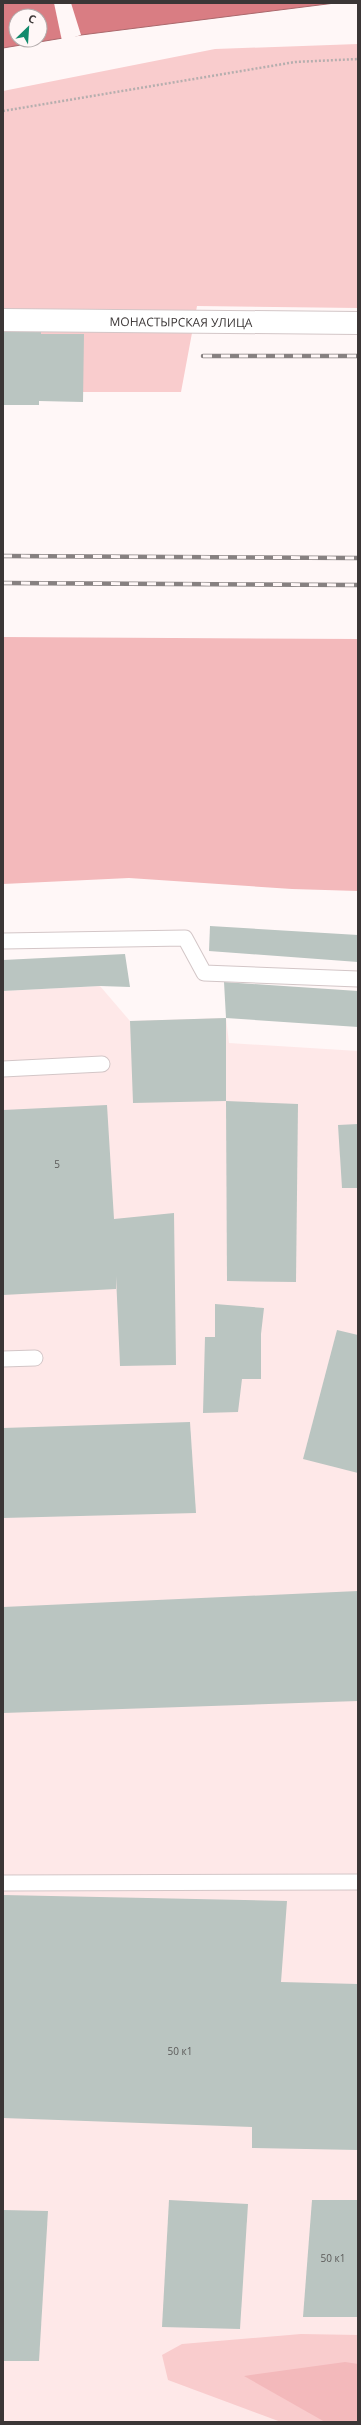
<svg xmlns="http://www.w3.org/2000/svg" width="361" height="2425" viewBox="0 0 361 2425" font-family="'Open Sans',sans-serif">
<rect width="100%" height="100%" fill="#fff7f7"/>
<!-- built -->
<polygon fill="#fee8e8" points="100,986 130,1021 226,1018 229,1043 358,1051 358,2422 3,2422 3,991"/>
<!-- green -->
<g fill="#f9cccd">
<polygon points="358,44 358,308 197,306 181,392 3,392 3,91 215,49"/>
<polygon points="301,2334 358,2335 358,2422 281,2422 168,2380 162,2355 182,2344"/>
</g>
<!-- forest -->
<g fill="#f3b9bb">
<polygon points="3,637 358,639 358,891 292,889 129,878 3,884"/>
<polygon points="345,2362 358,2364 358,2422 325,2422 244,2376"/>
</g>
<!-- water -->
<path fill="#d97d83" stroke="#aa686c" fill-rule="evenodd" d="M3,3h332l-254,32 -78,13zM16,16h24v24h-24z"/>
<!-- pier -->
<polygon fill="#fff7f7" points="54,3 71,3 81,35 62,41"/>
<!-- building -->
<g fill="#bac5c1">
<polygon points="3,326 41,326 41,334 84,334 83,402 39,401 39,405 3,405"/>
<polygon points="210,926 358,935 358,962 209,951"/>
<polygon points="125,954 130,987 100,986 3,991 3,960"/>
<polygon points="224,982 358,991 358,1027 226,1018 226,1101 133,1103 130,1021 226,1018"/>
<polygon points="226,1101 298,1104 296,1282 227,1281"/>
<polygon points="107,1105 114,1219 174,1213 176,1365 120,1366 116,1276 116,1289 3,1295 3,1110"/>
<polygon points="358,1124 358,1188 342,1188 338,1125"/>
<polygon points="215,1304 264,1308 261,1334 261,1379 242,1379 238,1412 203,1413 205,1337 215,1337"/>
<polygon points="337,1330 358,1335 358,1473 303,1459"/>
<polygon points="190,1422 196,1513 3,1518 3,1428"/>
<polygon points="358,1591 358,1701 3,1713 3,1607"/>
<polygon points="3,1895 287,1901 281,1982 358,1984 358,2150 252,2148 252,2127 3,2118"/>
<polygon points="169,2200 248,2204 240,2329 162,2327"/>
<polygon points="312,2200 358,2200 358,2317 303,2317"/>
<polygon points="3,2210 48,2211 39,2361 3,2361"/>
</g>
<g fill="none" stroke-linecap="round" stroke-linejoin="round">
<!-- service casing -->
<g stroke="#d3c6c7" stroke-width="17">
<g id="service">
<polyline points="3,941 185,938 204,973 358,979"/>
<polyline points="3,1069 102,1064"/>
<polyline points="3,1359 35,1358"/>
<polyline points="3,1883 358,1882"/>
</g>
</g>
<!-- minor casing -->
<g stroke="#d3c6c7" stroke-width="24">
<g id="minor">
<path id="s1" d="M3,320l355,3"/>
</g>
</g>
<!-- path -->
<polyline stroke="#b5aeae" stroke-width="2.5" stroke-dasharray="2 2" stroke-linecap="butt" points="3,111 295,62 358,59"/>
<!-- service -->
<use href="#service" stroke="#fff" stroke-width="15"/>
<!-- minor -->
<use href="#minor" stroke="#fff" stroke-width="22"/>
<!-- rail casing -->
<g stroke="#878181" stroke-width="4.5">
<g id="rail">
<polyline points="203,356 358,356"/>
<polyline points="3,556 358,558"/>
<polyline points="3,583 358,585"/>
</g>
</g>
<!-- rail -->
<use href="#rail" stroke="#fff7f7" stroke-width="3" stroke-dasharray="9" stroke-linecap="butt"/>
</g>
<g text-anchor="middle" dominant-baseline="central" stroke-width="3.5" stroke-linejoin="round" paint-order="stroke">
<!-- number labels -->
<g font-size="10" fill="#5b5a59">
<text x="57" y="1164">5</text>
<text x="180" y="2051">50 к1</text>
<text x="333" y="2258">50 к1</text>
</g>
<!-- street labels -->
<g font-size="12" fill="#3b3636" stroke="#fff7f7">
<text stroke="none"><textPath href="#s1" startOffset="178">МОНАСТЫРСКАЯ УЛИЦА</textPath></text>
</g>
</g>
<!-- border -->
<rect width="361" height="2425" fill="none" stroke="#3b3636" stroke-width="8"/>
<!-- north arrow -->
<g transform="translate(28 28) rotate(25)"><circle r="19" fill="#fff7f7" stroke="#b1aaaa"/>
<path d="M0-3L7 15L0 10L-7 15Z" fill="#138b6d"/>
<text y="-6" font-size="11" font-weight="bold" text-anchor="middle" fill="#3b3636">С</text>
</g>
</svg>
